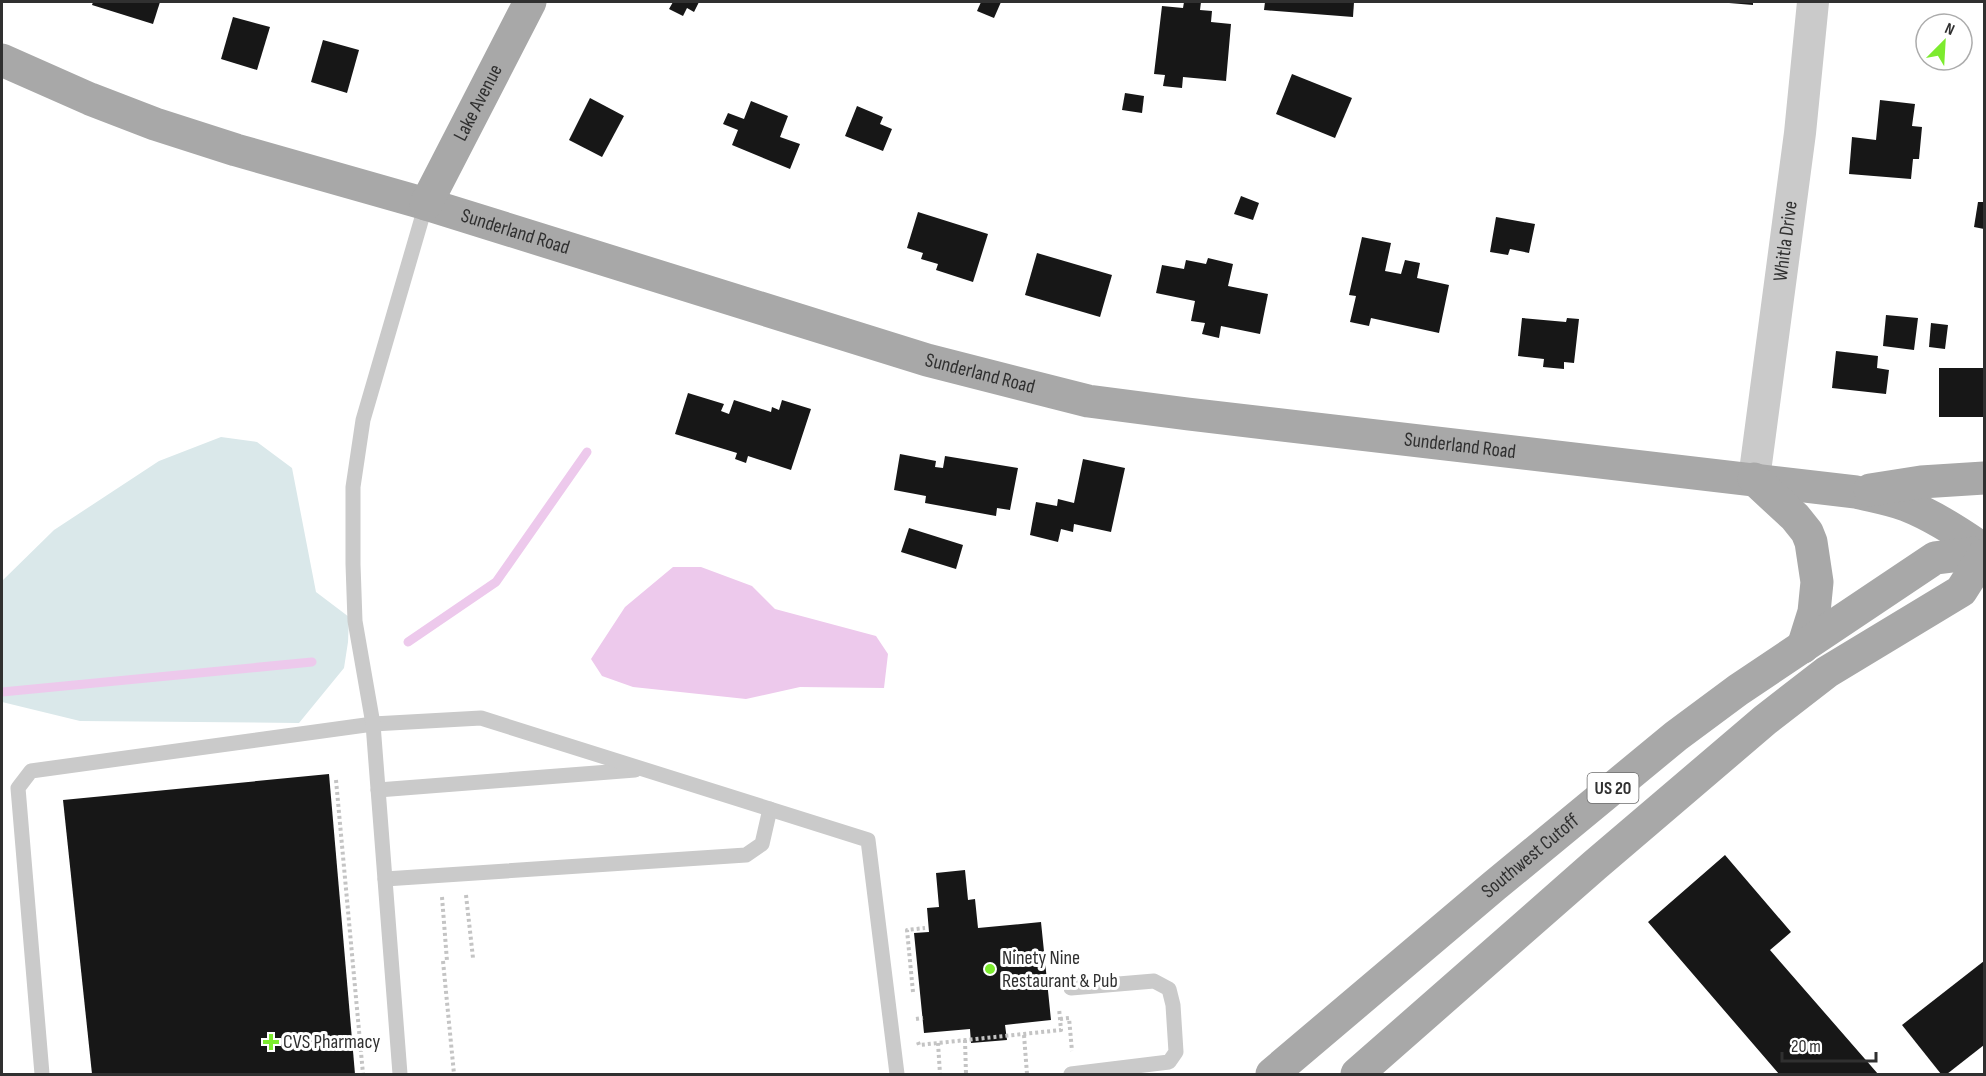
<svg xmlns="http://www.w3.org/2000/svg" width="1986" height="1076" viewBox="0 0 1986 1076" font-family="'Sofia Sans Condensed',sans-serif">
<rect width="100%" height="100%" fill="#fff"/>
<!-- green -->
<polygon fill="#dae8ea" points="221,437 257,442 292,468 316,592 349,617 348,642 344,668 299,723 80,721 2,702 2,581 54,530 159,461"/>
<!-- water -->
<polygon fill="#edc9ec" points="673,567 701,567 752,586 775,609 876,636 888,654 884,688 800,687 746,699 633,687 602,676 591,659 625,607"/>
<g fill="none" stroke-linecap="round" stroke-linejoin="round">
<!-- stream -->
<g stroke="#edc9ec" stroke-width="9">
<polyline points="408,642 496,582 587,452"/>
<polyline points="2,692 312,662"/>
</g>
</g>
<!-- building -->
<g fill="#171717">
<polygon points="93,2 160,2 153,24 92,5"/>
<polygon points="673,2 699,2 694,12 687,8 683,16 669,9"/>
<polygon points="981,2 1001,2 994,18 977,11"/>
<polygon points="1184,2 1201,2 1200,10 1212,11 1211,22 1231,24 1226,81 1183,77 1182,88 1163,86 1165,75 1154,74 1162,6 1183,8"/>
<polygon points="1265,2 1354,2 1353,17 1264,10"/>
<polygon points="1729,2 1753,2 1753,5 1729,3"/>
<polygon points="233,17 270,27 257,70 221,59"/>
<polygon points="323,40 359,50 347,93 311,82"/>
<polygon points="1292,74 1352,98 1335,138 1276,114"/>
<polygon points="1125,93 1144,96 1142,113 1122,110"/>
<polygon points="590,98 624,116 602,157 569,140"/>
<polygon points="1880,100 1915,104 1912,126 1922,127 1919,159 1913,159 1911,179 1849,174 1852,137 1876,140"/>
<polygon points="751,101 788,116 780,137 800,144 790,169 732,145 738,130 723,124 728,113 744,119"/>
<polygon points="857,106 883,117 880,124 892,129 883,151 845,136"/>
<polygon points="1241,196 1259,203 1253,220 1234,214"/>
<polygon points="1978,202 1984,202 1984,229 1974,227"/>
<polygon points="918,212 988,234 973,282 936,270 938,264 921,259 923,253 907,248"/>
<polygon points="1496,217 1535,224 1529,253 1510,249 1508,255 1490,252"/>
<polygon points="1362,237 1391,243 1385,271 1401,274 1405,260 1420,263 1417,278 1449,285 1439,333 1371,318 1369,326 1350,322 1356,296 1349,295"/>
<polygon points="1037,253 1112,275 1100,317 1025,295"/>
<polygon points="1208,258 1233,264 1228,286 1268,294 1260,334 1221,326 1219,338 1202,334 1205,323 1191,321 1195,301 1156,293 1162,265 1184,269 1186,260 1206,264"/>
<polygon points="1886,315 1918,318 1914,350 1883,346"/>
<polygon points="1522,318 1566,322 1567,318 1579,319 1574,363 1564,362 1564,369 1543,367 1544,359 1518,356"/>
<polygon points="1931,323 1948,325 1945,349 1929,347"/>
<polygon points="1836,351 1878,356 1877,368 1889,370 1886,394 1832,388"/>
<rect x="1939" y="368" width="45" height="49"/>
<polygon points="688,393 724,404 721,411 729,414 734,400 771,412 772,407 779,410 782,400 811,409 791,470 748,456 746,463 735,459 737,453 675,434"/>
<polygon points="900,454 936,461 935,467 943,468 945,456 1018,468 1010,510 997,508 996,516 925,503 926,496 894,490"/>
<polygon points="1083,459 1125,468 1111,532 1074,524 1073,532 1061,529 1058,542 1030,535 1036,502 1057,506 1058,499 1074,503"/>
<polygon points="909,528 963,545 956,569 901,552"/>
<polygon points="329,774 355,1074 92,1074 63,800"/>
<polygon points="1725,855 1791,932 1770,950 1878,1074 1779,1074 1648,922"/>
<polygon points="965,870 968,900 975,899 978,928 1041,922 1051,1020 1005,1025 1007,1040 971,1043 970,1029 924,1033 914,933 929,932 927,908 939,907 936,873"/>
<polygon points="1984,961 1984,1045 1947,1074 1941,1074 1902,1025"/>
</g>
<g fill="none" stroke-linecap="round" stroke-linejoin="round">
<!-- path -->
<g stroke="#c4c4c4" stroke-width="4" stroke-dasharray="3 3" stroke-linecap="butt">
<polyline points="336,780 363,1074"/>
<polyline points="466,895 473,958"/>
<polyline points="442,897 447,961"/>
<polyline points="443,961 454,1074"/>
<polyline points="913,992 907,930 925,928"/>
<polyline points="916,1019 923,1018"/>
<polyline points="1060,1019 1069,1018 1072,1051"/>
<polyline points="1024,1035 1027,1074"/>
<polyline points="965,1040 966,1074"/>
<polyline points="918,1042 919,1045 1061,1030 1059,1008"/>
<polyline points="938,1043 940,1074"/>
</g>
<!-- service -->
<g stroke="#cacaca" stroke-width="15">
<polyline points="378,790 635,770"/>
<polyline points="385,879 746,855 762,844 770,809"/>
<polyline points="1071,988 1154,981 1169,989 1173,1005 1176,1052 1169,1062 1071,1074"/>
<polyline points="42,1074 18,788 31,771 373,724 481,718 868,840 897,1074"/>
<polyline points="400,1074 373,724 355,621 353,564 353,487 363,420 426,204"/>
</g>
<!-- minor -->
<path stroke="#cacaca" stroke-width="32" id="s1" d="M1754,479l46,-346 13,-131"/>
<!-- primary -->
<g stroke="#a8a8a8" stroke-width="33">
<path id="s2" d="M2,60l88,39 65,25 81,26 190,54 501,156 161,41 100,13 668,78c16,4 34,7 50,13 28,11 54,28 78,45"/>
<path id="s3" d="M426,204l104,-202"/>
<polyline points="1754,479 1795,517 1807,532 1811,542 1817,582 1814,612 1803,647"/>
<polyline points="1870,490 1921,482 1984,478"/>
<path id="s4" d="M1272,1074l222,-188 182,-150 62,-46 197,-132 49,-6"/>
<polyline points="1357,1074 1595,865 1765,720 1827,672 1961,591 1984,555"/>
</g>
</g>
<!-- markers -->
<g fill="#7ceb2e" stroke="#fff" stroke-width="2">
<circle cx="990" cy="969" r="6"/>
<path d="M268 1033h6v6h6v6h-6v6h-6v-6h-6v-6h6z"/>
</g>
<g text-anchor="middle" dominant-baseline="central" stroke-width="6" stroke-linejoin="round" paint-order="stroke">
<!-- shield labels -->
<rect fill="#fff" stroke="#6e6e6e" stroke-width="1.5" x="1587.5" y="773" width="51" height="30" rx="4.5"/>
<g font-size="18" font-weight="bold" fill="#303030">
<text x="1613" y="788">US 20</text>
</g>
<!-- street labels -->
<g font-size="20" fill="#303030" stroke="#fff">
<text stroke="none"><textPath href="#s3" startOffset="114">Lake Avenue</textPath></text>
<text stroke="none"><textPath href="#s2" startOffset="542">Sunderland Road</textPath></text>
<text stroke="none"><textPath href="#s1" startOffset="240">Whitla Drive</textPath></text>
<text stroke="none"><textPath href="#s2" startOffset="1028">Sunderland Road</textPath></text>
<text stroke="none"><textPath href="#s2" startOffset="1514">Sunderland Road</textPath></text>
<text stroke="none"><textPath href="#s4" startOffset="338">Southwest Cutoff</textPath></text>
</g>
<!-- poi labels -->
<g font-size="20" fill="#303030" stroke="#fff" text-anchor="start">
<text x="1002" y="958">Ninety Nine<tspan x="1002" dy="23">Restaurant &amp; Pub</tspan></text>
<text x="283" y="1042">CVS Pharmacy</text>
</g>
</g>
<!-- border -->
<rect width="1986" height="1076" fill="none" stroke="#303030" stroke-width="6"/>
<!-- north arrow -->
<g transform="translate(1944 42) rotate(24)"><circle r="28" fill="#ffffff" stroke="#acacac" stroke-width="1.5"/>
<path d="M0-4.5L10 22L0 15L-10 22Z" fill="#7ceb2e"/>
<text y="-9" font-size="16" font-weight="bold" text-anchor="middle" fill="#303030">N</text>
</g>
<!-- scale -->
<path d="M1782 1052v9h94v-9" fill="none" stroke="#303030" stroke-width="3"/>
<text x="1791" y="1052" font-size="18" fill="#303030" stroke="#ffffff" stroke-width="4.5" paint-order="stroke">20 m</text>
</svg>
